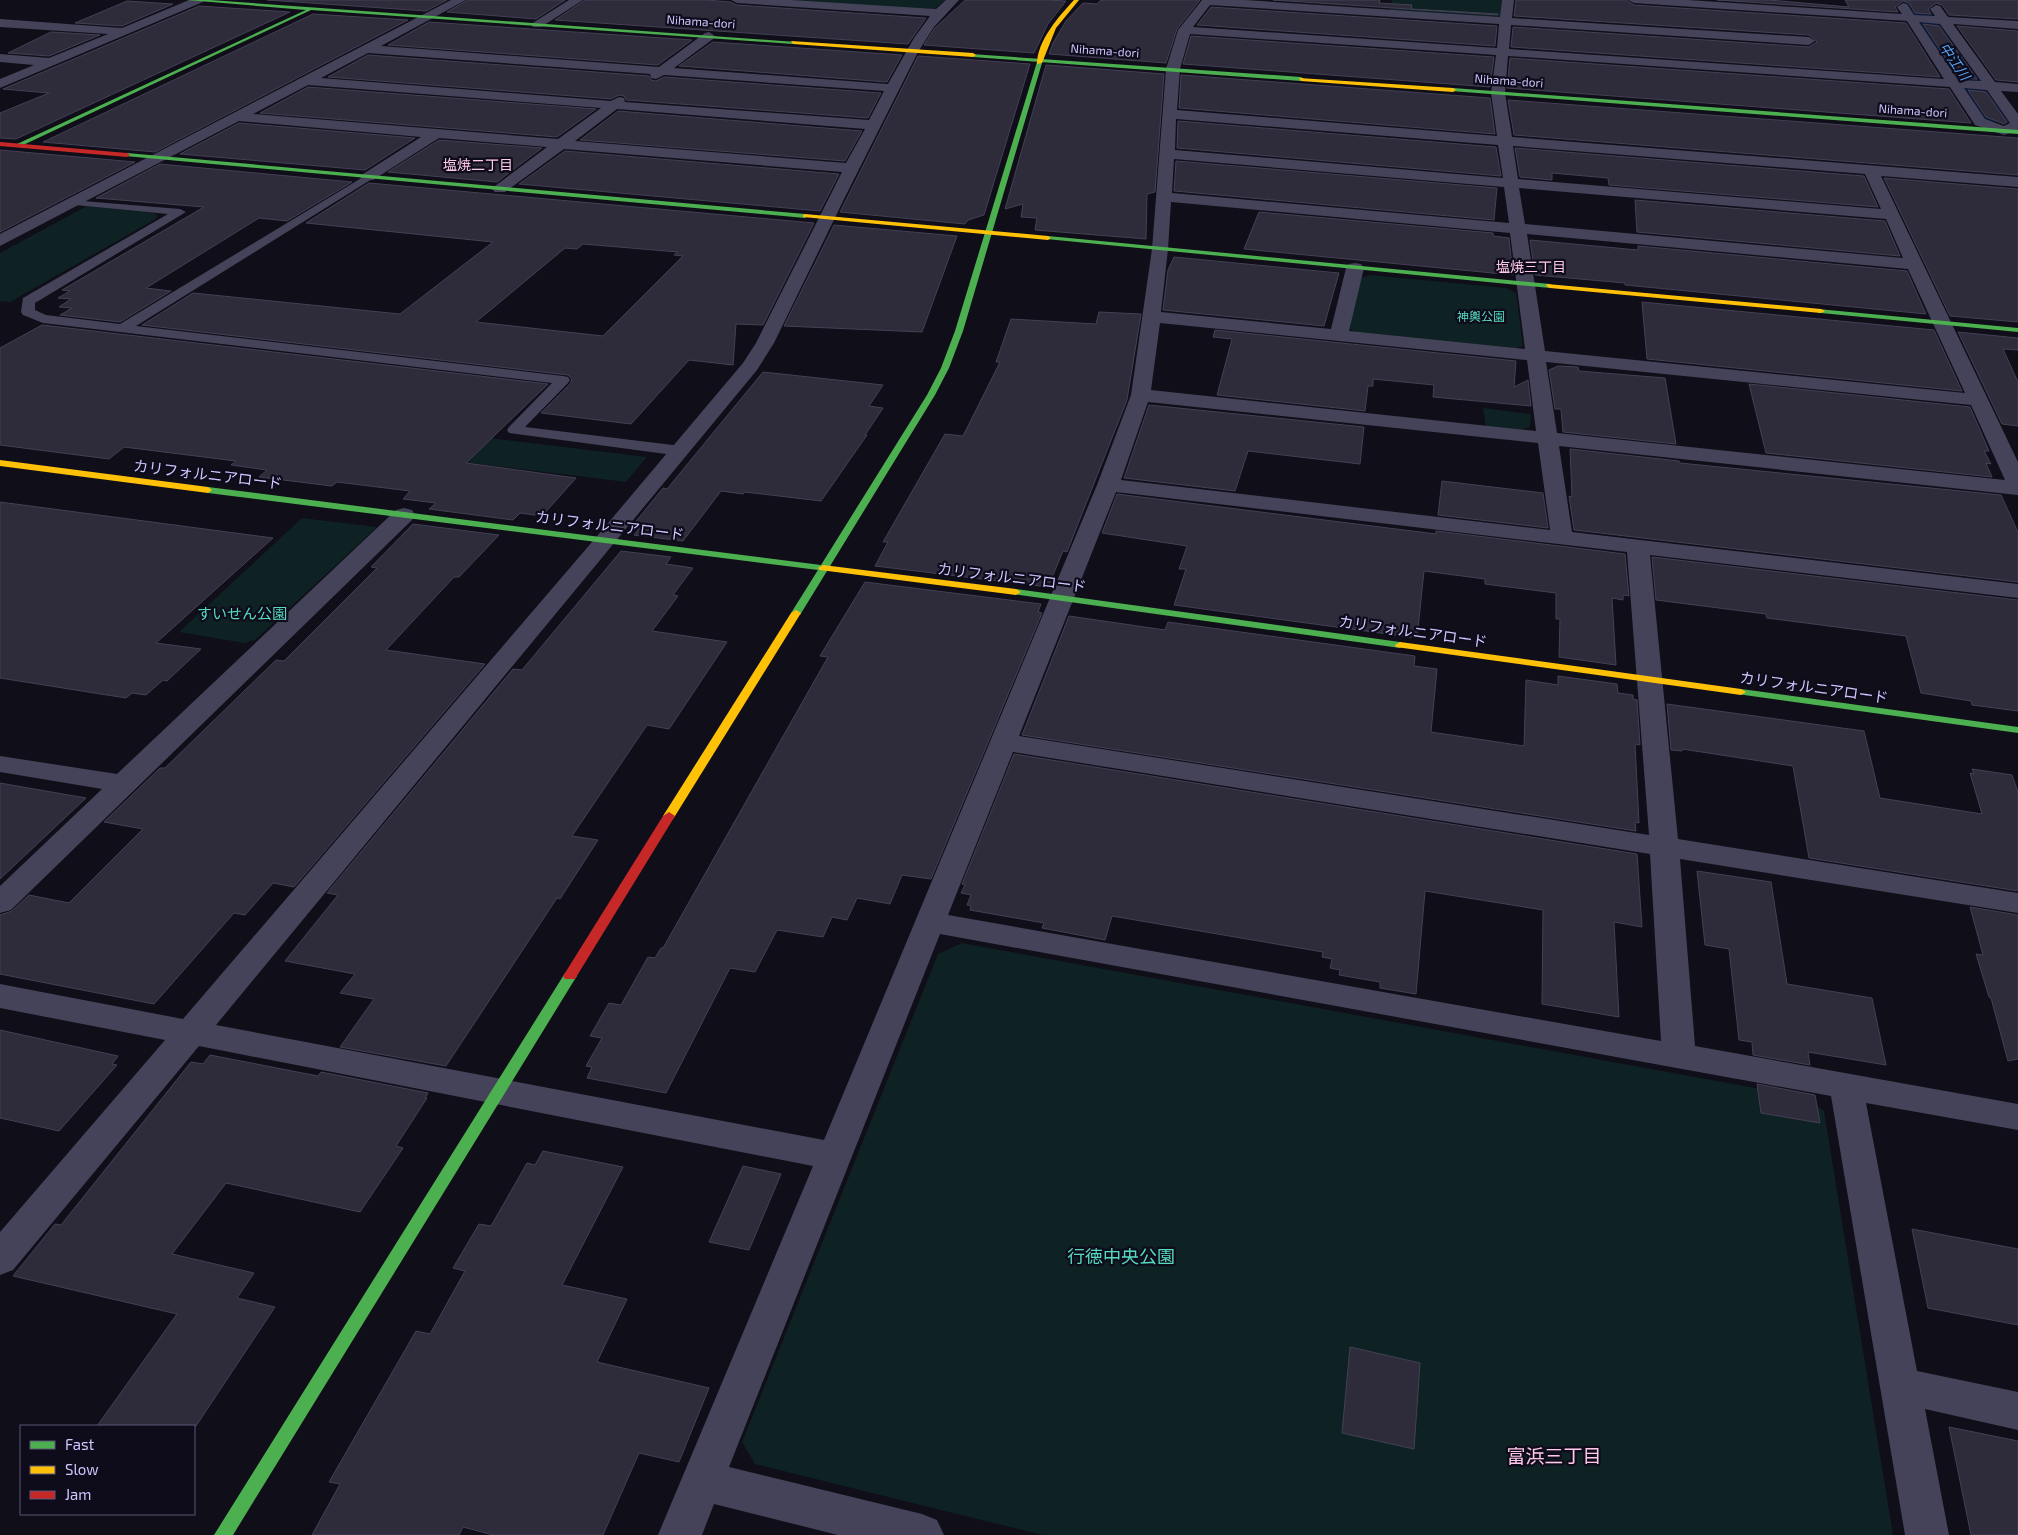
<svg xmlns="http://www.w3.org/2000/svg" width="2018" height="1535" viewBox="0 0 2018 1535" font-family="'Exo 2','Noto Sans JP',sans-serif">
<rect width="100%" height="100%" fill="#100e18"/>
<!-- green -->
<g fill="#0e2123">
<polygon points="767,0 946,0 934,9"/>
<polygon points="1392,0 1502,0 1500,17 1389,10"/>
<polygon points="87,206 154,213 158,216 154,220 10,302 0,301 0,253"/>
<polygon points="1370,275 1506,288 1516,293 1523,346 1513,349 1357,333 1349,329 1361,278"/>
<polygon points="0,379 647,457 626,482 0,405"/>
<polygon points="1483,408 1531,414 1530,427 1518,431 1486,427"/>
<polygon points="302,518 377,527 255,640 244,643 179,632"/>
<polygon points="962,943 1804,1097 1824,1111 1893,1535 1042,1535 755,1464 742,1442 938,954"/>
</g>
<!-- water -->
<polygon fill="#0b1a37" points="1904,0 1922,0 2010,123 1986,121"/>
<!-- building -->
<g fill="#2e2b3b" stroke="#444056" fill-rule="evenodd">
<polygon points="267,0 447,0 426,11"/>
<polygon points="468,0 565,0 536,19 447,12"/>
<polygon points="585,0 707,0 730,2 737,5 926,18 908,44 555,20"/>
<polygon points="965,0 1047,0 1066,1 1048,24 1034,53 924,45 935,28"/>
<polygon points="1101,0 1200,0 1177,29 1166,63 1049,54 1053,43 1066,21 1083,3 1097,4"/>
<polygon points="1273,0 1380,0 1379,3 1412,5 1411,9 1498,14 1498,15"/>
<polygon points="1516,0 1626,0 1634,5 1906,23 1940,77 1511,47 1513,27 1809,47 1817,42 1809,35 1514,16"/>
<polygon points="1717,0 1769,0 1849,7 1845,0 2018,0 2018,19 1949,15 1942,5 1936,3 1928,9 1931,14 1915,13 1909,3 1903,1 1895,7 1898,12"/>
<polygon points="127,1 173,4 122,26 75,23"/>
<polygon points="199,6 290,12 16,139 0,138 0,113 49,93 3,89"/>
<polygon points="1211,7 1497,26 1495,46 1197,25"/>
<polygon points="313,14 408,20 155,152 43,142"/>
<polygon points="429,22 692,40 658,65 388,45"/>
<polygon points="1923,24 1939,26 1977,79 1959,78"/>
<polygon points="1957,26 2018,31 2018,82 1996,80"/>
<polygon points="51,32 100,35 49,56 8,53"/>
<polygon points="1191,36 1494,57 1490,87 1183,64"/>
<polygon points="713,42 902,55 887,82 679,66"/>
<polygon points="368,55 649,76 651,80 656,81 664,77 881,93 868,118 626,100 624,96 619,95 611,99 328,77"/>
<polygon points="918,56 1030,64 984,215 968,220 965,224 840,212"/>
<polygon points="1510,58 1949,89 1971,123 1507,88"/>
<polygon points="1046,65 1164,74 1155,192 1147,194 1146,239 1035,230 1037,218 1021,217 1023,204 1005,209"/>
<polygon points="1181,75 1490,98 1495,134 1179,108"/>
<polygon points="308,87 596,109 557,137 260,113"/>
<polygon points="1968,90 1986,92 2007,122 2004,124 1986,117"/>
<polygon points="1508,100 2018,138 2018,175 1514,135"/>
<polygon points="618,111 862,131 845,161 580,140"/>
<polygon points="1178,121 1496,147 1501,176 1177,148"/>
<polygon points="239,123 415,138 365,170 180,154"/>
<polygon points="439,140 542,148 497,182 388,172"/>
<polygon points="1515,148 1864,176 1878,207 1609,185 1608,178 1552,173 1552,180 1520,177"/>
<polygon points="0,150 135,162 0,232"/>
<polygon points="565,151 839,174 820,211 519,184"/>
<polygon points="1176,161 1497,188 1494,220 1174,191"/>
<polygon points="160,164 352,182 287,221 259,218 146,288 171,291 120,322 60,315 72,308 59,307 71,299 58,298 70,291 62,290 204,207 96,198"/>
<polygon points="1884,178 2018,189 2018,322 1950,316"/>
<path d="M369,183l445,40 -51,102 -27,-1 -3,41 -44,-5 -58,64 -90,-11 29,-29 2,-5 -4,-4 -426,-50 51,-32 207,21 93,-72 -187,-19zM583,244l95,8 -4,3 9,1 -80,80 -127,-14 89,-74 12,1z"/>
<polygon points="1635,200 1885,221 1900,256 1637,232"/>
<polygon points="1259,212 1493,233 1493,236 1509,238 1513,275 1244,249"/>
<polygon points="834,225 957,236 922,332 784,326"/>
<polygon points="1530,240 1638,250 1638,246 1907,271 1926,314 1625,285 1625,283 1535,275"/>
<polygon points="1174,257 1339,273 1324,326 1163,310 1168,270"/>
<polygon points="1642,302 1934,330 1962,391 1647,359"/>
<polygon points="1099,312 1141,314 1127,400 1076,529 1067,552 1063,551 1048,587 875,566 888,542 883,542 945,434 963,436 1000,362 996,362 1011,319 1096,324"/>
<polygon points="42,325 548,384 466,463 576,478 542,516 520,513 513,520 429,509 436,503 403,499 410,491 337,482 332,486 259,477 267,470 231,465 236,461 124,447 109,459 0,445 0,348"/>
<polygon points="1215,330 1516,361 1514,387 1528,380 1531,406 1433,397 1434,385 1373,379 1373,386 1368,386 1365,411 1217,395 1232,339 1213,337"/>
<polygon points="1958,332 2018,338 2018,350 2003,349 2018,382 2018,426 2002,424"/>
<polygon points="1558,366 1578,367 1579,371 1665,378 1676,444 1563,432 1561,409 1555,409 1549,370"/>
<polygon points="763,372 883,385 869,406 883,408 865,435 867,435 821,501 745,492 743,494 721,491 683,541 634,535 641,526 633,525 663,488 667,489"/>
<polygon points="1749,384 1970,407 1989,451 1984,451 1991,464 1986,463 1992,477 1766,453"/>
<polygon points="1149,405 1364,427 1360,464 1248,451 1235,491 1124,478"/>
<polygon points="1570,449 1679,461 1680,463 2001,495 2018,532 2018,582 1574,530 1569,496 1572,497"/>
<polygon points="1442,481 1543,493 1548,528 1438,515"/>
<polygon points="1117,494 1436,534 1436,531 1625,554 1629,596 1623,595 1623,600 1612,598 1616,665 1559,657 1560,619 1556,619 1556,593 1485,584 1485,579 1424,571 1417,638 1174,605 1186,569 1179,569 1187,546 1102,533"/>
<polygon points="0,502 273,538 156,643 201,649 167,681 163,680 146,695 132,693 126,698 0,678"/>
<polygon points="413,524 499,535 459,577 454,577 386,650 485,664 294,887 273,883 245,915 234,913 154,1004 0,974 0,915 12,911 29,895 69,903 143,829 104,822 160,768 165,768 276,660 284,661 377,568 371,567"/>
<polygon points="621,551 671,557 666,564 693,568 673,595 678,596 652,631 727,642 669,729 647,725 572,836 598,840 560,899 557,898 446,1066 340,1047 374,999 340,993 355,974 285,961 338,895 327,893 513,669 522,670"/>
<polygon points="1652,557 2018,600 2018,711 1972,705 1971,701 1921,693 1906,636 1767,618 1766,614 1656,600"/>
<polygon points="865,582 1041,604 1038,612 1042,613 931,879 902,875 890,904 857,898 847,920 832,917 823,937 777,930 755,972 730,968 666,1093 587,1078 592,1067 586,1066 602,1038 590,1036 609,1003 621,1005 648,957 655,958 661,948 663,948 828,657 820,656"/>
<polygon points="1069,616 1165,630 1168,622 1415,656 1414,666 1437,669 1431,732 1524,746 1526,680 1558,685 1558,676 1617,684 1618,693 1633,695 1633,699 1637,700 1640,745 1635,744 1639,823 1635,822 1636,831 1022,735"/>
<polygon points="1667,704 1864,731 1880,798 1982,814 1970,773 1974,774 1972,769 2012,775 2018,792 2018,891 1809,858 1793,766 1682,749 1682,751 1671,750"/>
<polygon points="1014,754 1637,854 1642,927 1614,922 1619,1017 1542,1004 1543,910 1425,891 1416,994 1380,988 1380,982 1339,975 1340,970 1330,968 1332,959 1322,957 1323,952 1112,916 1105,940 1042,928 1044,923 970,910 971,906 967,905 971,895 961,893 965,885 962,884"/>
<polygon points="0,783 86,798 0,879"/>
<polygon points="1697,871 1771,882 1787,984 1872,998 1886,1065 1808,1052 1810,1065 1753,1055 1752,1042 1739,1040 1729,949 1705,945"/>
<polygon points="1970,907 2018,915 2018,1059 2008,1061 1991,998 1989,997 1976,954 1983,955"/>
<polygon points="0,1030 118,1056 112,1064 117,1065 59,1131 0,1118"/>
<polygon points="210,1055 318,1076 321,1072 428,1093 425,1098 427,1098 396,1146 403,1148 360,1212 226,1183 172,1254 254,1273 237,1298 275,1307 196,1426 97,1426 177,1314 13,1276 55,1224 61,1225 191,1062 203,1064"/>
<polygon points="1757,1084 1815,1095 1820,1123 1761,1113"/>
<polygon points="543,1151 623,1167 562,1285 627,1299 597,1362 709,1388 679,1462 639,1453 603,1535 493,1535 463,1527 459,1535 312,1535 340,1484 329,1482 416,1331 430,1334 465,1271 453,1268 479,1224 491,1226 527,1163 535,1165"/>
<polygon points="743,1166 781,1174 749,1250 709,1242"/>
<polygon points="1912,1229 2018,1249 2018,1325 1928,1308"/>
<polygon points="1350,1347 1420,1363 1414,1449 1342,1433"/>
<polygon points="1949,1427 2018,1441 2018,1535 1971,1535"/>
</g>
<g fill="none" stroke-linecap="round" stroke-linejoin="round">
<!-- lane -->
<polygon fill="#454359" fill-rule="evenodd" points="368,174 372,175 374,177 372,179 136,326 563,376 568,377 570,380 568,383 525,427 681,446 686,448 689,451 686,454 681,456 509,433 507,430 509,427 552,383 43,323 23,315 21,312 23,298 168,214 75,205 71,204 69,202 71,200 180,209 186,212 35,303 35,310 46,315 120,324"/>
<!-- street -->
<g fill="#454359" fill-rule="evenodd">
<polygon points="189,0 205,0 203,2 0,88 0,79 34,65 0,62 0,54 49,58 108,34 0,27 0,19 122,28"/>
<path d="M451,0h15l-85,46 278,21 46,-34 4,-1 6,4 -2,3 -39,29 214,16 26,-46 16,-22 -193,-13 -6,-3h60l145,9 10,-9h13l-25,27 -16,25 -73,145 -71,146 -17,27 -541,655 608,115 273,-655 34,-90 21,-146 14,-180 12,-39 24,-30h43l255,17 2,-17h12l-2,18 297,19 6,4 -6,4 -298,-20 -2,24 435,30 -37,-58 -273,-18 -6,-3h60l214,14 -5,-7 6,-4 4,1 7,11 21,1 -5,-7 6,-4 4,1 8,11 70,4v8l-65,-5 42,58 23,2v8l-17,-1 17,23v16l-14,5 -29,-10 -25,-38 -442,-31 -3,37 7,44 506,40v10l-137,-11 137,286v33l-459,-49 13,86 446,52v14l-368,-43 28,284 340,54v20l-338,-54 15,187 323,58v26l-152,-27 51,268 101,21v38l-93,-21 24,126h-44l-74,-439 -891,-162 -211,533 193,47 15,6 7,15h-106l-124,-31 -12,31h-44l155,-369 -614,-120 -186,224 -13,5v-43l165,-192 -165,-32v-24l183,35 415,-484 145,-172 13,-20 86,-171 -278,-23 -59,43h-10l-3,-3 3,-3 52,-39 -108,-9 -66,42h-10l-3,-3 3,-3 58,-37 -182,-16 -239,125v-12zM1210,5l289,19 -2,24 -304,-21zM1919,22l21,2 41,57 -23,-1zM1190,34l306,21 -5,38 6,43 -320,-26 3,-41zM368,53l282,21 1,4 5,1 8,-4 220,16 -15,29 -244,-18 -1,-4 -5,-1 -8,4 -290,-23zM308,85l293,23 -43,31 -305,-25zM1964,88l23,2 23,33 -6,3 -19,-7zM617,109l248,20 -19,34 -271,-22zM1176,119l322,26 5,33 -328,-28zM1513,146l352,28 16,35 -363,-30zM1174,159l330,28 5,36 -337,-30zM1519,188l367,31 17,39 -378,-34zM1171,202l339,31 15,116 -176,-18 15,-63 -3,-4 -6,-1 -6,1 -3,4 -15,61 -170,-17 7,-63zM1527,234l381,35 57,124 -420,-42zM1160,323l367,37 9,71 -385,-41zM1546,362l425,43 34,75 -448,-47zM1148,402l390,41 12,87 -429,-50zM1116,492l511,60 22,283 -630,-99zM1013,752l637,102 11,187 -713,-126z"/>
<polygon points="569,0 583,0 541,27 533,27 531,24"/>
<polygon points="404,508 412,510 415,515 412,520 11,910 0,913 0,886 102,789 0,772 0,756 117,774 396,510"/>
</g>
<!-- fast -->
<g fill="#4caf50" fill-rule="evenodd">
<polygon points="187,0 210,0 796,42 793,44 311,10 21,146 17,146 17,144 306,10"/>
<polygon points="971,54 1301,77 1304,79 1301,81 973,57"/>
<polygon points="1037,62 1042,63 963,331 949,368 935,395 800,615 792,615 791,613 818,570 208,493 204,490 208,487 821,565 927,395 941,368 955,331"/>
<polygon points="1453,88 2018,130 2018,134 1451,91"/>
<polygon points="127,153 805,214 808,216 805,218 125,156 124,155"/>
<polygon points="1048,236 1550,284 1554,286 1550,288 1046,239 1045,238"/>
<polygon points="1818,309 2018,328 2018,332 1821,313 1818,313"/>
<polygon points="1016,589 1400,642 1405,645 1400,648 1013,594 1011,592"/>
<polygon points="1741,689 2018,727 2018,733 1737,694 1736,692"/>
<polygon points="570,971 575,973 577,976 575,979 233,1535 214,1535 565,973"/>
</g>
<!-- slow -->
<g fill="#ffc107" fill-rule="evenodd">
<path d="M1074,0h5l-23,28 -14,35 -5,1c0,-23 22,-48 37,-64z"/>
<polygon points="791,41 973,53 976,55 973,57 793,44"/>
<polygon points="1299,78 1453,88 1456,90 1453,92 1301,81"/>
<polygon points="805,214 1048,236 1051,238 1048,240 803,217 803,215"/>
<polygon points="1547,284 1821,309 1825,311 1821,313 1550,288 1546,286"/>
<polygon points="0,460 208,487 212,490 208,493 0,466"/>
<polygon points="823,565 1016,589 1021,592 1016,595 820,570 818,568"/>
<polygon points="796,610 801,613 675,816 673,819 665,819 663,816 791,613"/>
<polygon points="1400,642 1741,689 1746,692 1741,695 1396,647 1395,645"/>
</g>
<!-- jam -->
<g fill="#c62828" fill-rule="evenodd">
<polygon points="0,142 127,153 130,155 127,157 0,146"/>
<polygon points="669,812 675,816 575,979 565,979 563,976 565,973 663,816"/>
</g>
</g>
<g text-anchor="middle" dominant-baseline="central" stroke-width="4.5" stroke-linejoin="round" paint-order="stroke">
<!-- far-street labels -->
<g font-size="12" fill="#cfc6fe" stroke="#0e0b1b">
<text transform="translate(701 21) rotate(4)">Nihama-dori</text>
<text transform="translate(1105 50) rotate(4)">Nihama-dori</text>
<text transform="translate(1509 80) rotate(4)">Nihama-dori</text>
<text transform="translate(1913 110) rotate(4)">Nihama-dori</text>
</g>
<!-- far-park labels -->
<g font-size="12" fill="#55dbbf" stroke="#0e0b1b">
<text x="1481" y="316">神輿公園</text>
</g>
<!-- far-water labels -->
<g font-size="14" font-style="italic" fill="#57a8fb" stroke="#0e0b1b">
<text transform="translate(1955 61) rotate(55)">中江川</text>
</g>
<!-- far-neighbourhood labels -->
<g font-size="14" fill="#fec8e8" stroke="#0e0b1b">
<text x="478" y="164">塩焼二丁目</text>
<text x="1531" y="266">塩焼三丁目</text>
</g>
<!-- street labels -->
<g font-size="15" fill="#cfc6fe" stroke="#0e0b1b">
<text transform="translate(208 474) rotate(7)">カリフォルニアロード</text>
<text transform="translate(610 525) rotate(7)">カリフォルニアロード</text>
<text transform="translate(1012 577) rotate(7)">カリフォルニアロード</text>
<text transform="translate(1413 631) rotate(8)">カリフォルニアロード</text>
<text transform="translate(1814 687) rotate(8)">カリフォルニアロード</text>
</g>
<!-- park labels -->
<g font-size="15" fill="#55dbbf" stroke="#0e0b1b">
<text x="242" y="613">すいせん公園</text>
</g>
<!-- near-park labels -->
<g font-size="18" fill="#55dbbf" stroke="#0e0b1b">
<text x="1121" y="1256">行徳中央公園</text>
</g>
<!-- near-neighbourhood labels -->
<g font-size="19" fill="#fec8e8" stroke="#0e0b1b">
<text x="1554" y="1455">富浜三丁目</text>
</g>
</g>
<!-- legend -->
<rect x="20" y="1425" width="175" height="90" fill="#0e0b1b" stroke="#5b5676"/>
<rect x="30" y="1441" width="25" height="8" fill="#4caf50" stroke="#5b5676"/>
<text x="65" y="1450" font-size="15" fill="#cfc6fe">Fast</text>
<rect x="30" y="1466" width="25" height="8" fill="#ffc107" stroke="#5b5676"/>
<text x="65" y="1475" font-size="15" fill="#cfc6fe">Slow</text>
<rect x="30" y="1491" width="25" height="8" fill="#c62828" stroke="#5b5676"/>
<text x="65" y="1500" font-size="15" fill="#cfc6fe">Jam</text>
</svg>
